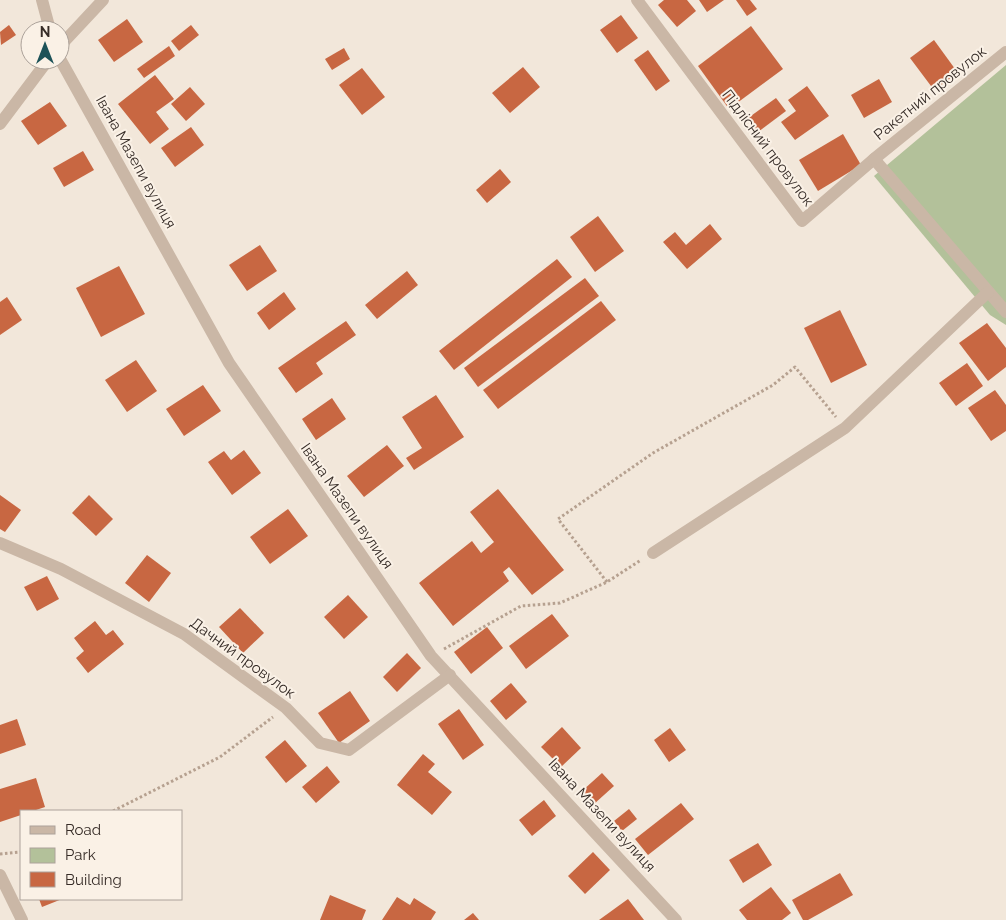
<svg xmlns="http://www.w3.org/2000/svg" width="1006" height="920" viewBox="0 0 1006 920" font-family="Raleway,sans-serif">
<rect width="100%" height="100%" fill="#f2e7da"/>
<!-- green -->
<polygon fill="#b3c19a" points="1006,65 1006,325 990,315 874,176"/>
<!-- building -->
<g fill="#c86742">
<polygon points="664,0 687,0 696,11 677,27 658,5"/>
<polygon points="699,0 724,0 707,12"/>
<polygon points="736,0 750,0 757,9 747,16"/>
<polygon points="621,15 638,38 617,53 600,30"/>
<polygon points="127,19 143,42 114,62 98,40"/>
<polygon points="9,25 16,35 1,45 0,32"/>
<polygon points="191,25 199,35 179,51 171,41"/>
<polygon points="751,26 783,69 729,109 698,66"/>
<polygon points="934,40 958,73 934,90 910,58"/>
<polygon points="169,46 175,56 144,78 137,69"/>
<polygon points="344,48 350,59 332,70 325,59"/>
<polygon points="648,50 670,81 656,91 634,60"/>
<polygon points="523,67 540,87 510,113 492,93"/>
<polygon points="362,68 385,97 362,115 339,85"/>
<polygon points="155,75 174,99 156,112 169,129 150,144 118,104"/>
<polygon points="879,79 892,102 864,118 851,95"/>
<polygon points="807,86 829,116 795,140 781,122 796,111 788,100"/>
<polygon points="190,87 205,104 186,121 171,104"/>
<polygon points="776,98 786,111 758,132 748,118"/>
<polygon points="50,102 67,126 38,145 21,121"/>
<polygon points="191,127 204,145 175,167 161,148"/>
<polygon points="843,134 861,165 818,191 799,160"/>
<polygon points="83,151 94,170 64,187 53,168"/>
<polygon points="500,169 511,182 487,203 476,190"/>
<polygon points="598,216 624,251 595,272 570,237"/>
<polygon points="710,224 722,239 687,269 663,242 675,232 686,245"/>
<polygon points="260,245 277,271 247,291 229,265"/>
<polygon points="557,259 572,277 454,370 439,351"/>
<polygon points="119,266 145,314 101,337 76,288"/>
<polygon points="407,271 418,285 377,319 365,305"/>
<polygon points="585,278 599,296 478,387 464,368"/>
<polygon points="284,292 296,309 269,330 257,313"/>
<polygon points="7,297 22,320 0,335 0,302"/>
<polygon points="601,301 616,320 498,409 483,390"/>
<polygon points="840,310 867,365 831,383 804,328"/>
<polygon points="346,321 356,335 316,363 323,374 296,393 278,368"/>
<polygon points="987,323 1006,348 1006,367 988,381 959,343"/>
<polygon points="136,360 157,391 127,412 105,380"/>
<polygon points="967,363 983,386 956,406 939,383"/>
<polygon points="203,385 221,411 184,436 166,409"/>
<polygon points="995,390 1006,405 1006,431 991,441 968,408"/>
<polygon points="436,395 464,437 414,470 406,458 422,448 402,417"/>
<polygon points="332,398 346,419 316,440 302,419"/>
<polygon points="387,445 404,466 364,497 347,476"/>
<polygon points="244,450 261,473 232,495 208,462 224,451 231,460"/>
<polygon points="498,489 564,570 532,595 509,567 503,572 509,581 453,626 419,583 472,541 481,553 494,542 470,512"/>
<polygon points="0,495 21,510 5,532 0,529"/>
<polygon points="89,495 113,519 96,536 72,513"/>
<polygon points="288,509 308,536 270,564 250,537"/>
<polygon points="147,555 171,573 149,602 125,583"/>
<polygon points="47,576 59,599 37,611 24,587"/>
<polygon points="348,595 368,617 344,639 324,617"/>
<polygon points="240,608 264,633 243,653 219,627"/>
<polygon points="552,614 569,636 526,669 509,646"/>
<polygon points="95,621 106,635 113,630 124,644 88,673 76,658 84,651 74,638"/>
<polygon points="487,627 503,648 471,674 454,652"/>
<polygon points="407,653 421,668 397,692 383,677"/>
<polygon points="511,683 527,702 506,720 490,701"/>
<polygon points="350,691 370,721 339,743 318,713"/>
<polygon points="459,709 484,745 463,760 438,724"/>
<polygon points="17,719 26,745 0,754 0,725"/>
<polygon points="562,727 581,748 561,767 541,747"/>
<polygon points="670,728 686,750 669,762 654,740"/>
<polygon points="285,740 307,766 286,783 265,757"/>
<polygon points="423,754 435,764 428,772 452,792 432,815 397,785"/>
<polygon points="327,766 340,782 316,803 302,787"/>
<polygon points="602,773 614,786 594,804 582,791"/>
<polygon points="36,778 45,807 33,811 21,811 21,815 0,822 0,789"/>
<polygon points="544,800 556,816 532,836 519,820"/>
<polygon points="681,803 694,819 648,855 635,839"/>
<polygon points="629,809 637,819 622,831 614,821"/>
<polygon points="758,843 772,865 743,883 729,860"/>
<polygon points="593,852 610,870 585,894 568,876"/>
<polygon points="840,873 853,895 808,920 803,920 792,900"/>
<polygon points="771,887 791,913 782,920 747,920 739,910"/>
<polygon points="330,895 366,910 362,920 320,920"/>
<polygon points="397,897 410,905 414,898 436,912 431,920 382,920"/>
<polygon points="39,899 62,899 42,907"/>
<polygon points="628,899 644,920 599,920"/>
<polygon points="473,913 479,920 464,920"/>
</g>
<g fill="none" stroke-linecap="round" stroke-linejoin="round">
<!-- path -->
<g stroke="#b6a190" stroke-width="3" stroke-dasharray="2.5 2.5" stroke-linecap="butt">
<polyline points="607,582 558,519 653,453 773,385 795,367 836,417"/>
<polyline points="444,649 521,606 560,603 607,582 641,560"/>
<polyline points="113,811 220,757 273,717"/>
<polyline points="0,854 21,852"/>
</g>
<!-- minor -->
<g stroke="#cab7a6" stroke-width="12">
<polyline points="42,0 50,30"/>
<polyline points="637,0 802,221 874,159 1006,312"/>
<polyline points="60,46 103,0"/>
<polyline points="60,59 229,363 431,656 676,920"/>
<polyline points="0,124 48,60"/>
<polyline points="874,159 1006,52"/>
<polyline points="0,543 61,569 184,634 286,708 320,743 349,750 450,675"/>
<polyline points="653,553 845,428 988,292"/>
<polyline points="0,875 22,920"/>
</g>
</g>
<g text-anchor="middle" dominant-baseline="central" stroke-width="4" stroke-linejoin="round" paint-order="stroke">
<!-- street labels -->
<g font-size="15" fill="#362c27" stroke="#faf1e6">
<text transform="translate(930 93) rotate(-39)">Ракетний провулок</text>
<text transform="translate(768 148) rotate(53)">Підлісний провулок</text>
<text transform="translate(136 162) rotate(61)">Івана Мазепи вулиця</text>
<text transform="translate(347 506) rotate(55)">Івана Мазепи вулиця</text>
<text transform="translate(243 658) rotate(36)">Дачний провулок</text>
<text transform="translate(602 815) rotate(47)">Івана Мазепи вулиця</text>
</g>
</g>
<!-- legend -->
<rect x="20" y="810" width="162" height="90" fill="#faf1e6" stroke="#aca29a"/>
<rect x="30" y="826" width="25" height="8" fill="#cab7a6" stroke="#aca29a"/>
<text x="65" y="835" font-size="15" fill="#362c27">Road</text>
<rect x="30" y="848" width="25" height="15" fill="#b3c19a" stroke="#aca29a"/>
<text x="65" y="860" font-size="15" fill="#362c27">Park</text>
<rect x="30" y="872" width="25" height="15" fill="#c86742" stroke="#aca29a"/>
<text x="65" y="885" font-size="15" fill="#362c27">Building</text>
<!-- north arrow -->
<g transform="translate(45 45)"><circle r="24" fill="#faf1e6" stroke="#aca29a"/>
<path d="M0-4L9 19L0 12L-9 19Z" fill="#1c5258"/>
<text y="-8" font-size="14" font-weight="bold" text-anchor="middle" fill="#362c27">N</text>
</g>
</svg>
